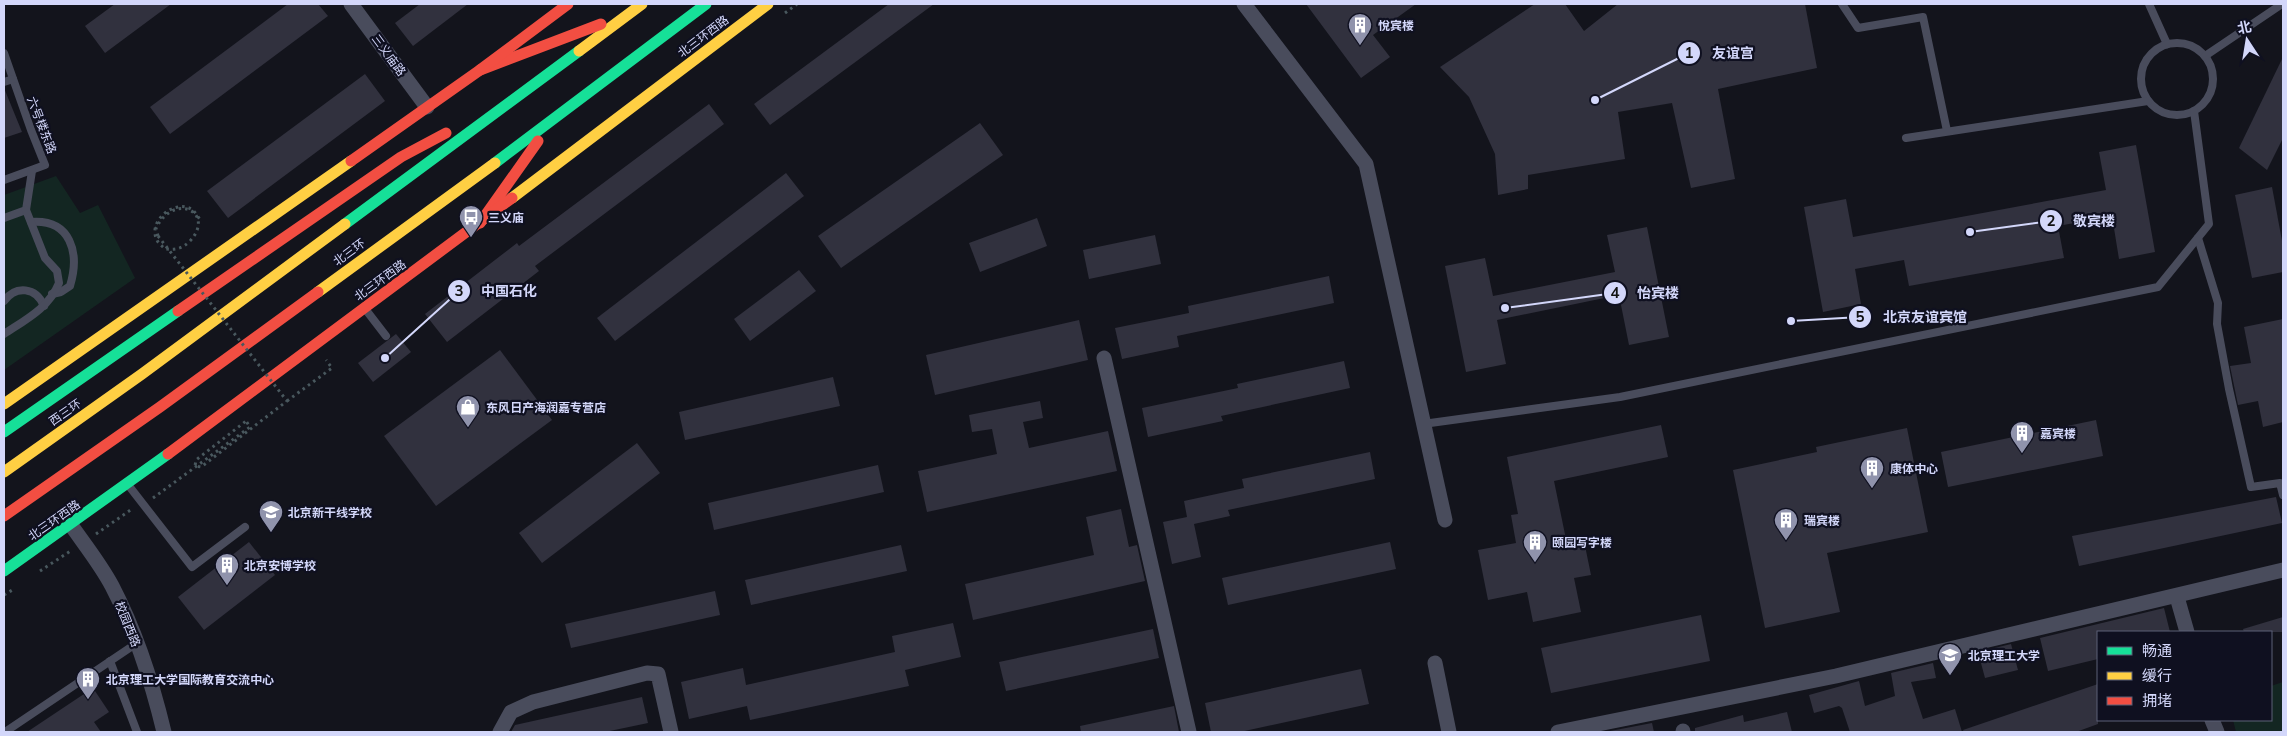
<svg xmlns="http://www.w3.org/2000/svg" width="2287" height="736" viewBox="0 0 2287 736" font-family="Mulish,'Noto Sans SC',sans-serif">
<rect width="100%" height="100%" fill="#13141c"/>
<!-- green -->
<g fill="#132622">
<polygon points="56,176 80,213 98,205 135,278 4,370 4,195"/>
<polygon points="2283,682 2283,732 2236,732 2233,720 2271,720 2271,686"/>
</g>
<!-- building -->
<g fill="#31313e">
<polygon points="115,4 171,4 105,53 85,26"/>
<polygon points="288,4 318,4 328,16 170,134 150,107"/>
<polygon points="420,4 468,4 413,46 395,23"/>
<polygon points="889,4 934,4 770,125 754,104"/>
<polygon points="1306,4 1416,4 1373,35 1390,57 1361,78"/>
<polygon points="1535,4 1565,4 1584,31 1618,4 1805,4 1817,68 1718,89 1735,179 1691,188 1672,103 1618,112 1625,159 1528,175 1528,189 1498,195 1495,154 1469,97 1440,67"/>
<polygon points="2283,57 2283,138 2267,170 2239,148"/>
<polygon points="365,74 385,101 228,218 207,191"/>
<polygon points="4,88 22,132 4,138"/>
<polygon points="709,104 724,124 535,266 539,271 447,342 425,314 517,243 519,246"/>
<polygon points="980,123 1003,155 841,268 818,236"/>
<polygon points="2136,145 2155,252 2119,259 2112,216 2058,226 2064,258 1909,286 1904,260 1855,269 1861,304 1823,312 1804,207 1846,199 1853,237 2106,190 2099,152"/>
<polygon points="786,173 804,196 615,341 597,318"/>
<polygon points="2272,187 2283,246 2283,272 2252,278 2235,195"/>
<polygon points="1037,218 1047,246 980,272 969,243"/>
<polygon points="1647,227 1669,337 1629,345 1619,295 1497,320 1506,364 1466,372 1445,266 1485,258 1493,296 1615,272 1607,235"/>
<polygon points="1155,235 1161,264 1089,279 1083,250"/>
<polygon points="799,270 816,291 750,341 734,319"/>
<polygon points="1329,276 1334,303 1177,336 1179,347 1122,359 1115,328 1189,313 1188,306"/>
<polygon points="2283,319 2283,422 2263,427 2258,401 2238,405 2230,366 2251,363 2244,327"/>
<polygon points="1079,320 1088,360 935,395 926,355"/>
<polygon points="396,334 411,352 373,382 358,363"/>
<polygon points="500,350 552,420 436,506 384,436"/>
<polygon points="1344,361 1350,388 1221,416 1223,421 1148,437 1142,408 1238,388 1237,384"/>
<polygon points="833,377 840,406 685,440 679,412"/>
<polygon points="1040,401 1043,418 1023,422 1029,448 1108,431 1117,471 927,512 918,471 997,454 992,429 972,432 969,415"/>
<polygon points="2096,420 2103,456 1948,487 1941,452"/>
<polygon points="1661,425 1668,457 1554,481 1567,544 1584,541 1591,575 1574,578 1581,612 1533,622 1527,592 1488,600 1478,550 1516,543 1511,515 1518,514 1507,457"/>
<polygon points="1907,428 1928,532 1827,553 1840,612 1765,628 1733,470 1817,452 1816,447"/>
<polygon points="637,443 660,473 542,563 519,533"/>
<polygon points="1370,452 1375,479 1228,510 1230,516 1194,524 1201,557 1172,564 1163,522 1187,517 1184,501 1244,488 1242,479"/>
<polygon points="878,465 884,492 714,530 708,503"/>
<polygon points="2276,497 2282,523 2079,566 2072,536"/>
<polygon points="1121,509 1129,547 1137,545 1145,581 973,620 965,584 1094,555 1086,517"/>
<polygon points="249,542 275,575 204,630 178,597"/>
<polygon points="1390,542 1396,569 1228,605 1222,578"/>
<polygon points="901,545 907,571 751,605 745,580"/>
<polygon points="715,591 720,615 571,648 565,624"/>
<polygon points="2164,608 2170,632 2098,632 2098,659 2048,671 2040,638"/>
<polygon points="1701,615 1710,661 1551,693 1541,648"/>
<polygon points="2283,617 2283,632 2244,632 2243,629"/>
<polygon points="953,623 961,657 905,670 909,686 750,720 747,706 689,719 681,682 743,668 746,685 895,652 892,636"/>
<polygon points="1153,629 1159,658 1006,691 999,662"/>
<polygon points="2011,644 2018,670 1985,678 1978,652"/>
<polygon points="1933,663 1936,678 1911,682 1923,719 1955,709 1962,732 1850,732 1842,708 1839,706 1814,713 1809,695 1859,681 1865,706 1895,696 1891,673"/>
<polygon points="1361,669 1369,704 1240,732 1211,732 1205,703"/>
<polygon points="2098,684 2098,724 2076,732 1964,732 1963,730"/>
<polygon points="93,688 109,712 94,722 101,732 27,732"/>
<polygon points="642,697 648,723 605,732 511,732 515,725"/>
<polygon points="1174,706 1179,732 1081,732 1080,726"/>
<polygon points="1787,712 1792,732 1695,732 1695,728 1743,715 1744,722"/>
<polygon points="1652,723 1654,732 1605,732"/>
</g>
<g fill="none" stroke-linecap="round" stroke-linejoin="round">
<!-- path -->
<g stroke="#49585e" stroke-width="3" stroke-dasharray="2.5 4" stroke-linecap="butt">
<polyline points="785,13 797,4"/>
<path d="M158,236l-2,-8c19,-37 60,-15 34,13 -8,8 -15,9 -25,8 -3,-3 -7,-6 -8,-9 -10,-18 17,-41 34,-31 4,2 7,8 10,12"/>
<polyline points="287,401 332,368 326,360"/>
<polyline points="153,498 250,427 246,421"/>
<polyline points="96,534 132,509"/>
<polyline points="40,571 72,550"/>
<polyline points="4,595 14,589"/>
</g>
<!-- lane -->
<g stroke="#494c5c" stroke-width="8">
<polyline points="1842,4 1858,28 1923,17 1947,131"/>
<polyline points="2149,4 2167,44"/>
<circle cx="2177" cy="79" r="36"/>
<polyline points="4,53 31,130 45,165 4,180"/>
<polyline points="2205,56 2282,4"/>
<polyline points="4,82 13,79"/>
<polyline points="1906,138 2148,101"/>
<polyline points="4,218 26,210 32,171"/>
<path d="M31,222c40,-3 49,31 39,64l-9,6 -9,2"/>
<polyline points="2198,238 2218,303 2217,324 2229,389 2251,487 2280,483 2283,495"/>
<path d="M4,301c12,-16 32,-14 40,5"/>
<polyline points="366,310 386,336"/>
<path d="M4,334c21,-14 45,-26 55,-51l-2,-12 -12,-13 -19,-48"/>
<polyline points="1423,424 1620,397 2158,287 2209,224 2194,111"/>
<polyline points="129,486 192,567 245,527"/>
<polyline points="110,661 137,732"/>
<polyline points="5,732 137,643"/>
</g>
<!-- street -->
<g stroke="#494c5c" stroke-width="15">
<polyline points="351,4 427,107"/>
<polyline points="1244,4 1366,164 1445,520"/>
<polyline points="1104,358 1189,732"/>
<path d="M71,525c14,20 30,40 41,61 24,46 40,96 52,146"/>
<polyline points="2177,597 2187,632"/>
<polyline points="1435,663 1449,732"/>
<polyline points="2212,720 2217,732"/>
<polyline points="1683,731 1683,732"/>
<polyline points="500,732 511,712 533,702 647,673 658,674 671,732"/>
<polyline points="1558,732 1836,676 2283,570"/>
</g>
<!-- fast -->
<g stroke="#16e098" stroke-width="11">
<polyline points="495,163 706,4"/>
<polyline points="345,224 579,51"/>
<polyline points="4,432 178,311"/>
<polyline points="4,571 168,454"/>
</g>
<!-- slow -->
<g stroke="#ffcf43" stroke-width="11">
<polyline points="579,51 642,4"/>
<polyline points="512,198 768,4"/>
<polyline points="318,292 495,163"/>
<polyline points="4,404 351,161"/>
<polyline points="4,472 142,374 345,224"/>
</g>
<!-- jam -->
<g stroke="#f24e42" stroke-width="11">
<polyline points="480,70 601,24"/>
<polyline points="351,161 480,70 568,4"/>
<polyline points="480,223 538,141"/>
<polyline points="178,311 401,157 446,133"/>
<polyline points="168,454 512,198"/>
<polyline points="4,516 160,407 318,292"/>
</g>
<!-- path-bridge -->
<polyline stroke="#49585e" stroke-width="3" stroke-dasharray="2.5 4" stroke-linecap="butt" points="158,236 287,401 201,467 195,466 196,460 246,421"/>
</g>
<!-- icons -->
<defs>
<g id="building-pin" transform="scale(1.25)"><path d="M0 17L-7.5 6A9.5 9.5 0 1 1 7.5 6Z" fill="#9093ac" stroke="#0f1020"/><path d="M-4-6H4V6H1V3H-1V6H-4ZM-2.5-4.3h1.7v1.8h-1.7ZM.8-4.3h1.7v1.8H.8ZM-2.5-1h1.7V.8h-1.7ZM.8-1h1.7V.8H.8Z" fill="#fff"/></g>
<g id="bus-pin" transform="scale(1.25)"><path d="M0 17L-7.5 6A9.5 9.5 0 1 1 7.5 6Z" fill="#9093ac" stroke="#0f1020"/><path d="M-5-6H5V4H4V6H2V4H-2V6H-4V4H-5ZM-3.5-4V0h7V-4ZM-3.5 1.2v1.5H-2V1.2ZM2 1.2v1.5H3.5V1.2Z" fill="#fff"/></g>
<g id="shop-pin" transform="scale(1.25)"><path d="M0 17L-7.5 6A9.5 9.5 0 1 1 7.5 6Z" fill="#9093ac" stroke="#0f1020"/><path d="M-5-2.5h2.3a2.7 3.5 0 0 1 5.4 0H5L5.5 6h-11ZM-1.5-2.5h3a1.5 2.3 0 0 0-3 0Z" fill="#fff"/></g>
<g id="school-pin" transform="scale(1.25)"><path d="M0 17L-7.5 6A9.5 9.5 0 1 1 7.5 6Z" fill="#9093ac" stroke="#0f1020"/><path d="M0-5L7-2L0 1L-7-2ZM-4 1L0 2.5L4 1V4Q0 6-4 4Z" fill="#fff"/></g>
<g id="university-pin" transform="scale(1.25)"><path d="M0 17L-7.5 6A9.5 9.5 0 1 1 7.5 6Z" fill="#9093ac" stroke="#0f1020"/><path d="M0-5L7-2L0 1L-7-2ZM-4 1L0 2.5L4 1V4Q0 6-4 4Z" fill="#fff"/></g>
</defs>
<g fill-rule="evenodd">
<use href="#building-pin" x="1360" y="25"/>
<use href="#bus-pin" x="471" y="217"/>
<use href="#shop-pin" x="468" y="407"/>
<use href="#building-pin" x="2022" y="433"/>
<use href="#building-pin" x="1872" y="468"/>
<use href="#school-pin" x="271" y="512"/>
<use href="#building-pin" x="1786" y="520"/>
<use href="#building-pin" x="1535" y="542"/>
<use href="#building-pin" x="227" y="565"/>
<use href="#university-pin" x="1950" y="655"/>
<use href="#building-pin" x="88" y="679"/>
</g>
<g text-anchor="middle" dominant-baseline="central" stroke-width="4.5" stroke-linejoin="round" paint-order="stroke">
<!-- poi labels -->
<g font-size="12" font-weight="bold" fill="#d3d7fa" stroke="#0f1020" text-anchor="start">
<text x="1378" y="25">悅宾楼</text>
<text x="488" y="217">三义庙</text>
<text x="486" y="407">东风日产海润嘉专营店</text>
<text x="2040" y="433">嘉宾楼</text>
<text x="1890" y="468">康体中心</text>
<text x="288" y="512">北京新干线学校</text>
<text x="1804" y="520">瑞宾楼</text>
<text x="1552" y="542">颐园写字楼</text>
<text x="244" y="565">北京安博学校</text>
<text x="1968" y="655">北京理工大学</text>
<text x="106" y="679">北京理工大学国际教育交流中心</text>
</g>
<!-- street labels -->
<g font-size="12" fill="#d3d7fa" stroke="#0f1020">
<text transform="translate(703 36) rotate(-37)">北三环西路</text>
<text transform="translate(389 55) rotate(54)">三义庙路</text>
<text transform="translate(42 125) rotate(69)">六号楼东路</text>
<text transform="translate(349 252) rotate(-36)">北三环</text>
<text transform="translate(380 280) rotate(-36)">北三环西路</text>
<text transform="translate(65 412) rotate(-35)">西三环</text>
<text transform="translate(54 520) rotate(-35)">北三环西路</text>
<text transform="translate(128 624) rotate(68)">校园西路</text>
</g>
</g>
<!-- callouts -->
<path fill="none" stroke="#d3d7fa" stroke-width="2" d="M1595 100L1689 53M1970 232L2051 221M385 358L459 291M1505 308L1615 293M1791 321L1860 317"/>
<g fill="#d3d7fa" stroke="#0f1020" stroke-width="2">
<circle cx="1595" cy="100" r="5"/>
<circle cx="1970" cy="232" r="5"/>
<circle cx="385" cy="358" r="5"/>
<circle cx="1505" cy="308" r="5"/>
<circle cx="1791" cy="321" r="5"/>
<circle cx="1689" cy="53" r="12"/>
<circle cx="2051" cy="221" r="12"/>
<circle cx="459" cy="291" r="12"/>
<circle cx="1615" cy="293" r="12"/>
<circle cx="1860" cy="317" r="12"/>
</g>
<g font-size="15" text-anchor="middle" font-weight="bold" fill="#111">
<text x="1689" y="58">1</text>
<text x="2051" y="226">2</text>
<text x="459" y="296">3</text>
<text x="1615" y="298">4</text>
<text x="1860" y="322">5</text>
</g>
<g font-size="14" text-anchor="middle" font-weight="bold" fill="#d3d7fa" stroke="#0f1020" stroke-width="4.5" stroke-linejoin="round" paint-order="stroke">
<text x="1733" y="58">友谊宫</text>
<text x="2094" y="226">敬宾楼</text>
<text x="509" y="296">中国石化</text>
<text x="1658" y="298">怡宾楼</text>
<text x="1925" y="322">北京友谊宾馆</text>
</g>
<!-- border -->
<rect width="2287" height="736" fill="none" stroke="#d3d7fa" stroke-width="10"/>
<!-- legend -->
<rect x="2097" y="631" width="175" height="90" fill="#0f1020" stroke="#5d6077"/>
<rect x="2107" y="647" width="25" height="8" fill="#16e098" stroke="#5d6077"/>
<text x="2142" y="656" font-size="15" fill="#d3d7fa">畅通</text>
<rect x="2107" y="672" width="25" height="8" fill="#ffcf43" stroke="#5d6077"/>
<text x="2142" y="681" font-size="15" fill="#d3d7fa">缓行</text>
<rect x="2107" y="697" width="25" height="8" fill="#f24e42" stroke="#5d6077"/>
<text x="2142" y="706" font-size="15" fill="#d3d7fa">拥堵</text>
<!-- north arrow -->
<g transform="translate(2247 40) rotate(348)" stroke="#0f1020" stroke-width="4" paint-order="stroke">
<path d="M0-4L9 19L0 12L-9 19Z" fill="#d3d7fa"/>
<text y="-8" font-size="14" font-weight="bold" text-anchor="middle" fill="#d3d7fa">北</text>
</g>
</svg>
